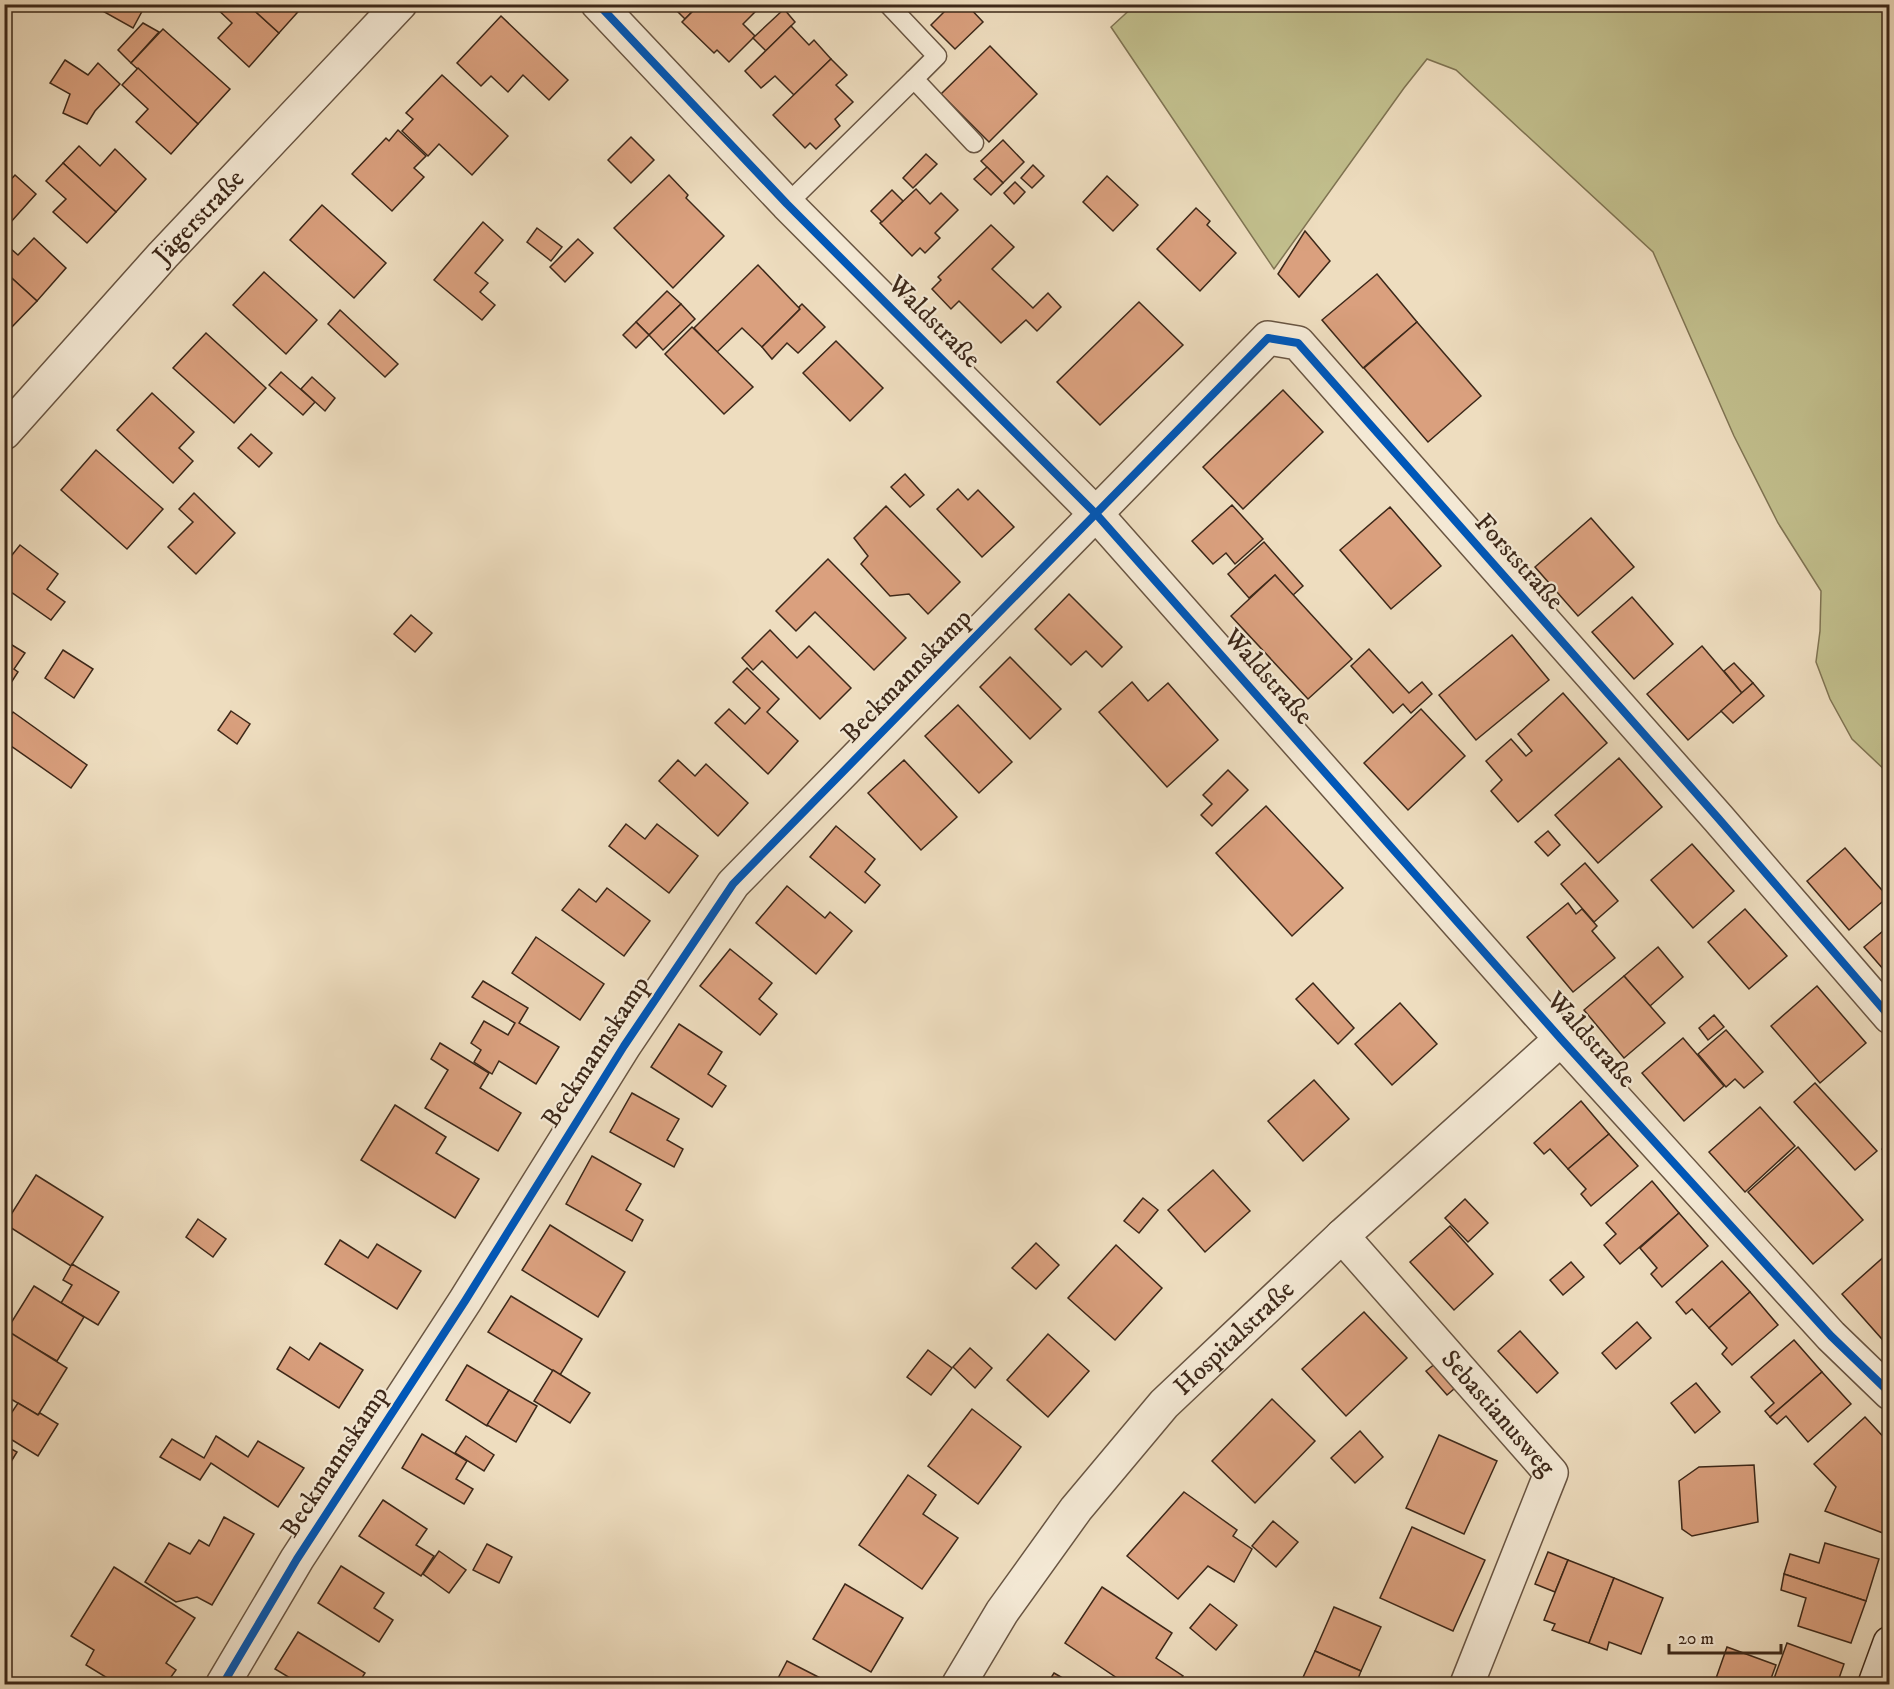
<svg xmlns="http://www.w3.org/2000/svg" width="1894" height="1689" viewBox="0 0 1894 1689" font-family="'IM FELL DW Pica',serif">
<rect width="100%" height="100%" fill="#eeddbf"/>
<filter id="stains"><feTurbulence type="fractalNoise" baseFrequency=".00333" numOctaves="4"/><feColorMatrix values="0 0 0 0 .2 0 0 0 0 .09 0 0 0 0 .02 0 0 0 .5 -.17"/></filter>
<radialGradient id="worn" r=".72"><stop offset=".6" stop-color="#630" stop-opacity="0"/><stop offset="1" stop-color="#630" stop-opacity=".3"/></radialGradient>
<!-- green -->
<polygon fill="#c1be8c" stroke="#7f7352" stroke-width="1.5" points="1135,5 1889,5 1889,774 1852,739 1830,699 1816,662 1820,631 1821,591 1778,523 1734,436 1653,252 1456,70 1427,59 1404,88 1274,269 1111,27"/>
<!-- building -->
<g fill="#daa07e" stroke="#3d2819" stroke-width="1.5">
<polygon points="102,4 146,4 133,28 99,9"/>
<polygon points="212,4 247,4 279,33 249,67 218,38 232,23"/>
<polygon points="247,4 305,4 279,33"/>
<polygon points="670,4 700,4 685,19"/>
<polygon points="700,4 763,4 743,24 755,36 729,62 717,50 714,53 682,22"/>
<polygon points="952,4 966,4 983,22 955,49 931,25"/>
<polygon points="784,9 795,22 766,51 753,38"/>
<polygon points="501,16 568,80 549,100 523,75 508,92 491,76 481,86 457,63"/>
<polygon points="143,23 159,32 131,63 118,50"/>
<polygon points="791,26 809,45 814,40 831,59 794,95 775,76 761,88 745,71"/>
<polygon points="163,29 230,89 198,124 131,63"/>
<polygon points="990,46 1037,94 989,142 941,94"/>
<polygon points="831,59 847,75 836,85 853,102 835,119 840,126 816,149 810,143 805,148 773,115"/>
<polygon points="65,60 88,75 98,63 120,84 95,111 87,124 63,113 70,94 50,83"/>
<polygon points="138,68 198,124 171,154 136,122 148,109 122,85"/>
<polygon points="442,75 508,136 472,175 439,144 428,156 402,131 413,119 406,113"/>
<polygon points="398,130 426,156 414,168 424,177 392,211 352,174 386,138 389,141"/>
<polygon points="631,137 654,160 631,183 608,160"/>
<polygon points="1003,140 1024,162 1003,183 981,161"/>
<polygon points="79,146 100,166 115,149 146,179 116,212 63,163"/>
<polygon points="926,154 937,164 913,188 903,178"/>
<polygon points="63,163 116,212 87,243 53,212 66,199 46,181"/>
<polygon points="1033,165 1044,176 1032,188 1021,178"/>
<polygon points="987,167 1003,183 991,195 974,179"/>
<polygon points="15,175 36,194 10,223 4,218 4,187"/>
<polygon points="669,175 688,195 686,198 724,236 673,288 614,228"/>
<polygon points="1107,176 1138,205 1113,231 1083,202"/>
<polygon points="1015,182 1025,192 1014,204 1004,193"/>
<polygon points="916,189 930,204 941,193 958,210 935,233 940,238 925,253 920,248 912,256 880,223"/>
<polygon points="892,190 903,201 882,222 871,211"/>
<polygon points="322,205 386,263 354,298 290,240"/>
<polygon points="1196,208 1210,221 1207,225 1236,253 1200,291 1157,249"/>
<polygon points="483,222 503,240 475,273 488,283 480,292 495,305 482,320 434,280"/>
<polygon points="991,225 1014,247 992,269 1033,308 1048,293 1061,307 1037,331 1026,320 1001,343 959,301 951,309 932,289 941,280 938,277"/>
<polygon points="537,228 562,247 551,261 527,242"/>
<polygon points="1305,231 1330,261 1299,297 1278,274"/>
<polygon points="34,238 66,268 37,301 4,271 4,243 18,255"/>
<polygon points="578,239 593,253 565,282 550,267"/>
<polygon points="758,265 800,309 762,347 742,328 717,352 694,328"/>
<polygon points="4,271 37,301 8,331 4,328"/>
<polygon points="264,272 317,320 286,354 233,305"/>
<polygon points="1377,274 1417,322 1363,368 1322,320"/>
<polygon points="667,291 681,304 649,335 636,322"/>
<polygon points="1139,302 1183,345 1100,425 1057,382"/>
<polygon points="681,304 695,319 663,350 649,335"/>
<polygon points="802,304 825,327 798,353 787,343 772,359 762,347 800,309 799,307"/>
<polygon points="340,310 398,364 385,377 328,324"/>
<polygon points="636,322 649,335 636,348 623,335"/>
<polygon points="1417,322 1481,396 1428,442 1364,368"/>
<polygon points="692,327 753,387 724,414 665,354"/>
<polygon points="206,333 266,388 234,423 173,368"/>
<polygon points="836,341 883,388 850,421 803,373"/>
<polygon points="281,372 315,402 303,415 269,385"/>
<polygon points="312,377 335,398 325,411 301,389"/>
<polygon points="1283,390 1323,432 1243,509 1203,467"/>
<polygon points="152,393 194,432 179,448 193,461 173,483 117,430"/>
<polygon points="251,434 272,453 259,467 238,448"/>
<polygon points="96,450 163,509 127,549 61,490"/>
<polygon points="905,474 924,495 910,507 891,487"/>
<polygon points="958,489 968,500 978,490 1014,527 982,557 937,509"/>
<polygon points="194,493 235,533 196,574 168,547 193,522 179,509"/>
<polygon points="1232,505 1263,539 1235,564 1226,553 1213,564 1192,541"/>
<polygon points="886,506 960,582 928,614 909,594 890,596 861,564 868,556 854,538"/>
<polygon points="1390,507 1441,566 1391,609 1340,550"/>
<polygon points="1591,518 1634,567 1578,616 1535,567"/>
<polygon points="1264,542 1303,586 1292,596 1275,575 1249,598 1228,574"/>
<polygon points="20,545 58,574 47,589 65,602 51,620 4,587 4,565"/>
<polygon points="828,559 906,638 874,670 815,612 796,631 776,611"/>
<polygon points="1275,575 1352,659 1308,699 1231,616"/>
<polygon points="1069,594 1122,647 1102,667 1086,651 1071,665 1035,629"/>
<polygon points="1632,597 1673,644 1634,679 1592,632"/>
<polygon points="411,615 432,633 415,652 394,634"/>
<polygon points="770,630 797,658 809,646 851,688 820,719 762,661 753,670 742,658"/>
<polygon points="1512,635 1549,680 1476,740 1439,695"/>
<polygon points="4,640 25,653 14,669 18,672 5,692"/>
<polygon points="1702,646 1742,693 1688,740 1647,694"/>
<polygon points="1369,649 1409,693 1422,682 1432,694 1411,713 1403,704 1393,713 1351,666"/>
<polygon points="63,650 93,669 74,698 45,678"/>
<polygon points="1010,657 1061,709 1030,739 980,687"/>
<polygon points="1734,663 1753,683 1742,693 1724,671"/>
<polygon points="747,668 779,699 767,712 798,741 768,774 715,723 729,709 745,724 760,708 733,682"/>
<polygon points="1132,682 1148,701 1168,683 1218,740 1167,787 1099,712"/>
<polygon points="1753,683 1764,696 1733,723 1721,711"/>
<polygon points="1563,693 1607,743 1518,822 1491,791 1502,780 1486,761 1511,739 1526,756 1532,751 1518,734"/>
<polygon points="958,705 1012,762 979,793 925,736"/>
<polygon points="1421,709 1465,756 1408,810 1364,763"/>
<polygon points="231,711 250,724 237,744 218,730"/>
<polygon points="13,712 87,765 71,788 4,741 4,725"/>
<polygon points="1619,758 1662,807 1598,863 1555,815"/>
<polygon points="678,760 695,776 706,764 748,803 718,836 659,781"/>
<polygon points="904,760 957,817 921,850 868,793"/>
<polygon points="1228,770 1248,790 1212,826 1201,815 1212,804 1203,795"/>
<polygon points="1266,806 1343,888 1292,936 1216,853"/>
<polygon points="626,824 645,839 657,824 698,856 669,893 609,846"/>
<polygon points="836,826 875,859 865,872 880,885 865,903 810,857"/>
<polygon points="1548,831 1560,845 1548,856 1535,842"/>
<polygon points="1692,844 1734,891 1693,928 1651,880"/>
<polygon points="1845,848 1888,897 1849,930 1807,881"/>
<polygon points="1585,863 1618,901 1594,922 1561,884"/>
<polygon points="787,886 825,918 830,912 852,931 816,974 756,923"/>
<polygon points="607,888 650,921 624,956 562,910 579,889 596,902"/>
<polygon points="1568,903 1576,914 1582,909 1597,926 1592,931 1615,958 1573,992 1527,937"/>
<polygon points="1745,909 1787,956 1749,989 1708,942"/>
<polygon points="1890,925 1890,977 1864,947"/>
<polygon points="536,937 604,984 580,1020 512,973"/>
<polygon points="1658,947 1683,977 1650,1006 1624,976"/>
<polygon points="730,949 772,983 759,999 777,1014 760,1035 700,986"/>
<polygon points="1624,976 1665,1023 1624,1058 1584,1010"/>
<polygon points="483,981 528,1008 519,1023 559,1047 536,1084 499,1061 492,1074 474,1062 481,1050 471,1043 484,1021 508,1035 515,1023 472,997"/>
<polygon points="1313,983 1354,1028 1338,1044 1296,999"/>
<polygon points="1817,986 1866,1043 1820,1083 1771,1026"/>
<polygon points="1400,1003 1437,1044 1392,1085 1355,1044"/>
<polygon points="1714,1015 1724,1027 1708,1040 1699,1028"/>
<polygon points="679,1024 722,1052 708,1074 726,1086 712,1107 651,1067"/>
<polygon points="1726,1030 1763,1072 1744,1088 1735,1079 1726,1087 1698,1054"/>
<polygon points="1683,1038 1724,1086 1684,1121 1642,1073"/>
<polygon points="440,1043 489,1073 480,1088 521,1113 498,1151 425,1108 448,1070 431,1059"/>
<polygon points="1314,1080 1349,1119 1303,1161 1268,1121"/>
<polygon points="1815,1083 1877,1151 1855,1170 1794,1102"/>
<polygon points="632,1093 679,1119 667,1140 683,1149 674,1167 610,1132"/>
<polygon points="1581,1101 1609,1134 1568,1169 1550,1149 1544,1154 1534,1143"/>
<polygon points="395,1105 446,1137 436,1153 479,1179 455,1218 361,1160"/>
<polygon points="1760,1107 1795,1146 1745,1192 1709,1152"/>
<polygon points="1609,1134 1638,1166 1591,1206 1581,1194 1586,1189 1568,1169"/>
<polygon points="1890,1142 1890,1169 1883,1161 1888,1157 1882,1149"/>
<polygon points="1798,1147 1863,1220 1813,1264 1748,1192"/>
<polygon points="592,1156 641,1184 626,1210 643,1220 632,1241 566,1204"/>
<polygon points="1213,1170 1250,1211 1205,1252 1168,1210"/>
<polygon points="36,1175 103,1217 71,1266 5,1224"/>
<polygon points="1652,1181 1679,1213 1620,1264 1604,1245 1616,1234 1606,1223"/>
<polygon points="1143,1198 1158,1210 1139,1233 1124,1221"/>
<polygon points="1465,1199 1488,1223 1468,1242 1445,1218"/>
<polygon points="1679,1213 1708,1246 1662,1287 1651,1274 1657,1268 1640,1248"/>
<polygon points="198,1219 226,1239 213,1257 186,1237"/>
<polygon points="550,1225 625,1272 598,1317 522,1270"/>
<polygon points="1450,1226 1493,1274 1454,1310 1410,1262"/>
<polygon points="340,1240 368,1258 377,1244 421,1271 397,1309 325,1264"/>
<polygon points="1036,1243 1059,1265 1036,1289 1012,1268"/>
<polygon points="1116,1245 1162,1288 1115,1340 1068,1298"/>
<polygon points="1887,1254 1890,1256 1889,1347 1842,1294"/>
<polygon points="1722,1261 1750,1292 1709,1328 1692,1309 1686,1314 1676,1302"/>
<polygon points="1571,1262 1584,1277 1563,1295 1550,1280"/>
<polygon points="72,1264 119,1292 98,1325 61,1303 72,1285 63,1280"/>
<polygon points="34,1286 84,1317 57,1361 6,1331"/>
<polygon points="1750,1292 1778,1325 1732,1365 1722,1354 1727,1348 1709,1328"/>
<polygon points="511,1296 582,1339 560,1375 488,1332"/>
<polygon points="1364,1312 1407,1358 1346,1416 1302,1369"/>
<polygon points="1637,1322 1651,1338 1616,1369 1602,1353"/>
<polygon points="1520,1331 1558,1373 1537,1393 1498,1351"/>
<polygon points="11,1333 67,1368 38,1415 4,1395 4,1343"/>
<polygon points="1048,1334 1089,1371 1048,1417 1007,1380"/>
<polygon points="1794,1340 1822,1372 1770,1417 1765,1411 1774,1403 1751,1377"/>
<polygon points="320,1343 363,1370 339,1408 277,1369 290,1347 309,1360"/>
<polygon points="970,1348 992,1368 975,1388 953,1367"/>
<polygon points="928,1350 952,1368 931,1395 907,1377"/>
<polygon points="1441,1359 1461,1383 1447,1395 1426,1371"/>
<polygon points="467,1365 509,1390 487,1426 446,1400"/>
<polygon points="553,1370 590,1393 570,1423 534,1401"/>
<polygon points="1822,1372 1851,1404 1808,1442 1786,1416 1777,1424 1770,1417"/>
<polygon points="1696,1383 1720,1412 1695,1433 1671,1403"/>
<polygon points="509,1390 537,1406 516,1442 487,1425"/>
<polygon points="1272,1399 1315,1441 1255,1503 1212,1461"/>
<polygon points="18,1403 38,1415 40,1413 58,1424 38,1456 4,1435 4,1424"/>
<polygon points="972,1409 1021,1447 978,1504 928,1466"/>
<polygon points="1865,1417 1890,1444 1890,1530 1888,1535 1825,1511 1836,1487 1814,1464"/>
<polygon points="1360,1431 1383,1457 1355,1483 1331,1458"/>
<polygon points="422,1434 467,1461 456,1479 473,1489 464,1504 402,1468"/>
<polygon points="1439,1435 1497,1461 1464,1534 1406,1508"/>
<polygon points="216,1436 248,1457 258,1441 304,1468 278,1507 211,1463 200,1480 160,1457 172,1439 204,1458"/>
<polygon points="466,1436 494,1455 484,1471 455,1453"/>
<polygon points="4,1445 17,1452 4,1473"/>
<polygon points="1754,1465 1758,1522 1692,1536 1682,1529 1679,1481 1699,1467"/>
<polygon points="908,1475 936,1495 923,1514 958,1538 922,1589 859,1545"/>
<polygon points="1184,1492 1237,1530 1233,1536 1252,1549 1234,1582 1208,1566 1178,1599 1127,1556"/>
<polygon points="383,1500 427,1529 416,1545 434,1556 421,1576 359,1536"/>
<polygon points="224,1517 254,1534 212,1605 197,1597 176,1602 145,1582 169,1543 190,1554 199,1540 209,1546"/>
<polygon points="1273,1521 1298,1542 1276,1567 1252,1546"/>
<polygon points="1412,1527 1485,1560 1453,1631 1380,1598"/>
<polygon points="1825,1543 1879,1559 1866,1601 1784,1574 1790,1554 1819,1563"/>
<polygon points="487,1544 512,1557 499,1583 473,1570"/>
<polygon points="439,1551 466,1570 449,1593 423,1574"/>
<polygon points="1548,1552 1568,1560 1555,1592 1535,1584"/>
<polygon points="1568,1560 1614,1578 1589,1643 1552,1630 1555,1624 1544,1620"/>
<polygon points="341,1566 384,1593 374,1608 393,1620 379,1642 318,1603"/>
<polygon points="114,1567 195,1618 166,1663 176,1670 166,1684 117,1684 86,1665 94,1650 71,1636"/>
<polygon points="1784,1574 1866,1601 1851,1643 1798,1626 1806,1598 1781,1590"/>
<polygon points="1614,1578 1663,1598 1641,1654 1609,1642 1607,1650 1589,1643"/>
<polygon points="845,1584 903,1618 871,1672 813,1639"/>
<polygon points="1102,1587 1172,1633 1156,1658 1183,1676 1177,1684 1126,1684 1065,1643"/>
<polygon points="1210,1604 1237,1625 1216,1650 1190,1628"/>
<polygon points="1334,1607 1381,1627 1361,1671 1315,1651"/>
<polygon points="298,1632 365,1673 358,1684 300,1684 275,1669"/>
<polygon points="1787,1643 1844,1664 1837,1684 1772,1684"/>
<polygon points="1727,1647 1776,1665 1769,1684 1714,1684"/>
<polygon points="1315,1651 1361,1671 1356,1684 1300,1684"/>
<polygon points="787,1661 832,1684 775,1684"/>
<polygon points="1054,1673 1073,1684 1047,1684"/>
<polygon points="69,1678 78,1684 65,1684"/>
</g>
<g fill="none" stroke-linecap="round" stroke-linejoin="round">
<!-- service casing -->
<g stroke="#695542" stroke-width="21">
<g id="service">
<polyline points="888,4 937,56 914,79 974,143"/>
<polyline points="787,204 914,79"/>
</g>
</g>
<!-- minor casing -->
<g stroke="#695542" stroke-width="36">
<g id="minor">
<polyline points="598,4 787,204 1097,515 1561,1039 1831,1336 1890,1393"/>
<path id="s1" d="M4,433l159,-178 237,-251"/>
<path id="s2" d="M1342,1236l209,237 -84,211"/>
<polyline points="223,1684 297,1559 465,1301 624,1046 733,884 1268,338 1298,343 1718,818 1890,1017"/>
<path id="s3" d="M959,1684l43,-72 74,-103 88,-105 178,-168 219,-197"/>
</g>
</g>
<!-- secondary casing -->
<g stroke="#3d2819" stroke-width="36">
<polyline id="secondary" points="1875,1684 1890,1643"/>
</g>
<!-- service -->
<use href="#service" stroke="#f4e9d5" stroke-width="18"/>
<!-- minor -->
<use href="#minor" stroke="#f4e9d5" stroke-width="33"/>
<!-- secondary -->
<use href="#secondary" stroke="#f4e9d5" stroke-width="33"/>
<!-- cycleway casing -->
<g stroke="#f4e9d5" stroke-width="11">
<g id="cycleway">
<polyline points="598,4 787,204 1097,515 1561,1039 1831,1336 1890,1393"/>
<polyline points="223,1684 297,1559 465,1301 624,1046 733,884 1268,338 1298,343 1718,818 1890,1017"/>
</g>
</g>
<!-- cycleway -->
<use href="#cycleway" stroke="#0057b8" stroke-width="8"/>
</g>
<g text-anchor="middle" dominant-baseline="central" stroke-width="4.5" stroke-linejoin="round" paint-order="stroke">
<!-- street labels -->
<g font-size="26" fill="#3d2819" stroke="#f4e9d5">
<text stroke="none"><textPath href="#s1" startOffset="291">Jägerstraße</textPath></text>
<text transform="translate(934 322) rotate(45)">Waldstraße</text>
<text transform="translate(1519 562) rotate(48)">Forststraße</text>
<text transform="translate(907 676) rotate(-46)">Beckmannskamp</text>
<text transform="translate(1268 677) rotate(48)">Waldstraße</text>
<text transform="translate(1591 1040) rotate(48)">Waldstraße</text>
<text transform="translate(596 1052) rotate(-57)">Beckmannskamp</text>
<text stroke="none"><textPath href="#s3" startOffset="444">Hospitalstraße</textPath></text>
<text stroke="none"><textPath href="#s2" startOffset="236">Sebastianusweg</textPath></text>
<text transform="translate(335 1462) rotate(-57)">Beckmannskamp</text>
</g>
</g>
<!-- margin -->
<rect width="1894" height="1689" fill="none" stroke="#eeddbf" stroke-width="24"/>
<rect x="6" y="6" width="1882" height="1677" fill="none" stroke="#3d2819" stroke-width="3"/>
<rect x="12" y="12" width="1870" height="1665" fill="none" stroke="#3d2819" stroke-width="1.5"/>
<!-- scale -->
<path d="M1669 1644v9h112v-9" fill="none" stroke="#3d2819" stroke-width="3"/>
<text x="1678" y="1644" font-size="18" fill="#3d2819" stroke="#f4e9d5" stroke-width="4.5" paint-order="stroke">20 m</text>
<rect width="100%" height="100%" filter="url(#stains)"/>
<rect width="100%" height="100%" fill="url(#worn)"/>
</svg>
